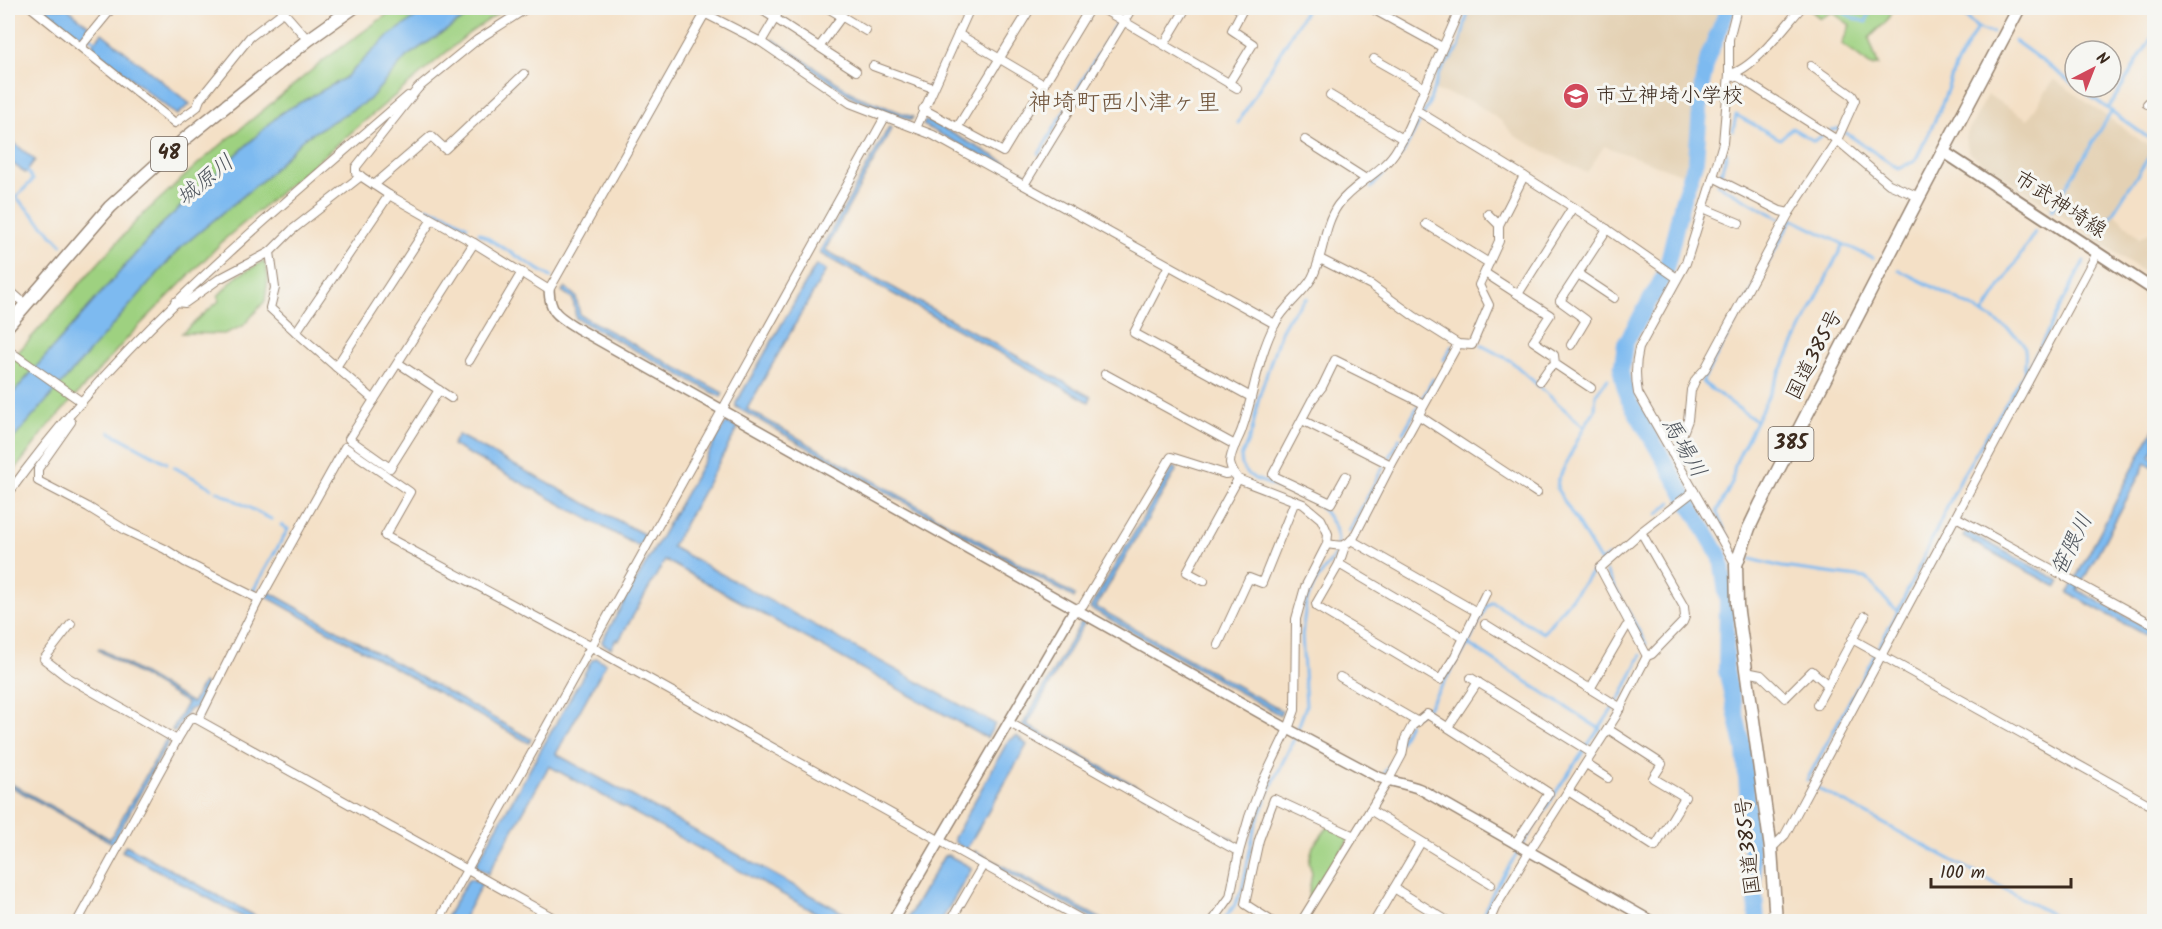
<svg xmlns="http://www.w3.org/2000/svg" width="2162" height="929" viewBox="0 0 2162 929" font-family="Kalam,'Klee One',sans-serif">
<rect width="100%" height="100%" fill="#f6f6f2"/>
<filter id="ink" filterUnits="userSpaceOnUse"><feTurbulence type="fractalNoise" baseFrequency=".0167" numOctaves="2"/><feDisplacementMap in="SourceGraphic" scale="12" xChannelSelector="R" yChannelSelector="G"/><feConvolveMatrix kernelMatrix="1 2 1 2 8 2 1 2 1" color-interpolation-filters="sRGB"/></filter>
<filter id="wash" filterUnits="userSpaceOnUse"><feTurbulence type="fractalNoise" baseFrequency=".008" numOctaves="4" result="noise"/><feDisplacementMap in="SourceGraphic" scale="24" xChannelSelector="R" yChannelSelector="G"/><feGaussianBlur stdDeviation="1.35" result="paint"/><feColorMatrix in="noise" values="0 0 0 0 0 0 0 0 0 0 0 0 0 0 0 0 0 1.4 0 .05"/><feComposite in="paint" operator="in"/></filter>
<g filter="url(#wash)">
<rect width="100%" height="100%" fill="#f4e0c6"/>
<!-- built -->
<g fill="#e4d1b4">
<polygon points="1468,8 1724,8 1702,65 1693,161 1687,176 1604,146 1587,173 1515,136 1500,120 1473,102 1434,90 1441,70 1461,47"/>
<polygon points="2054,79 2154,150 2154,152 2114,213 2140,238 2154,230 2154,279 1969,153 1965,137 1988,95 2028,119"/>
</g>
<!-- green -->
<g fill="#9ed180" stroke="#6c7e4f" stroke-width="1.5">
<polygon points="396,8 430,8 387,37 345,78 281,113 160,226 8,399 8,365 12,359 139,218 199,163 324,60"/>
<polygon points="480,8 506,8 468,34 226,238 133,332 46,429 8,479 8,445 15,435 180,248 265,178 304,138 369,100 407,56"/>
<polygon points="1808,8 1852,8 1858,11 1861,8 1895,8 1885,23 1869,38 1878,65 1871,66 1842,44 1850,25 1832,12 1820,18"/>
<polygon points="264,261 268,277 265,301 243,326 224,334 182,333 219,301 218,296 237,276"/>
<polygon points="1328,827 1350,837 1312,900 1308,898 1312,873 1309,862 1313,846"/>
</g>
<!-- water -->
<g fill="#7dbaf0" stroke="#5c7287" stroke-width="1.5">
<polygon points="42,8 67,8 89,26 80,37"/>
<polygon points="430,8 480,8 407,56 369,100 304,138 265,178 180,248 8,445 8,399 160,226 281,113 345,78 387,37"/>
<polygon points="102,33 190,104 177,115 91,47"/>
<polygon points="773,39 857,96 913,117 911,120 856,99 771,42"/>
<polygon points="925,121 935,124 1025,173 1022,177 923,125"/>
<polygon points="889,127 892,128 825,250 1091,397 1089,402 821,254 820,251"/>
<polygon points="8,138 35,160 25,173 8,160"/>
<polygon points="816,265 826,270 747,409 1075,595 1074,598 736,407 736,403"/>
<polygon points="565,287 576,297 580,315 723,393 721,397 576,318 573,299 562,291"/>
<polygon points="728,423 738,428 672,547 995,724 987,738 665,560 619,640 616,639 611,648 603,644 602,641 725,424"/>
<polygon points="2154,428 2154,448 2150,456 2154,459 2154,467 2146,463 2078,590 2154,632 2154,640 2068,593"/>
<polygon points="458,435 645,535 643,542 638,546 452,445"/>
<polygon points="1173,467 1177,469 1096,607 1282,711 1280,715 1090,608"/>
<polygon points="1966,531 2060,581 2057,587 1963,537"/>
<polygon points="269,592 531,739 529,743 267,597"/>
<polygon points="1082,621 1085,622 1027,725 1233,840 1231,842 1022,726"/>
<polygon points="99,648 192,703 203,683 207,685 196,707 188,710 175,732 172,730 187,703 98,650"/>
<polygon points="596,658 606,663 556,754 858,921 831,921 549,766 488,874 478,868 476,864 592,660"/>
<polygon points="1017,736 1027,745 966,850 955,842 954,838 1008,741"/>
<polygon points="166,740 169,741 114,841 114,844 8,785 8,782 110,839"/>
<polygon points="126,845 264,921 250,921 122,851"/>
<polygon points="975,851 1105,921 1098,921 973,854"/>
<polygon points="948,855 972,868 941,921 906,921 944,856"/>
<polygon points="472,879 482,884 462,921 444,921 468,880"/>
</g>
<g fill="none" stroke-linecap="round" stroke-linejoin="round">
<!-- stream -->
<g stroke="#7dbaf0" stroke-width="3">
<polyline points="1836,8 1853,18 1866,22 1871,8"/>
<path d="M1958,8c10,11 19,24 35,25"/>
<polyline points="83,31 99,44"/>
<polyline points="2015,41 2075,85"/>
<polyline points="2078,87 2154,142"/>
<polyline points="2108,109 2154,34"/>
<polyline points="1238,123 1307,8"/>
<polyline points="1831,130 1839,129"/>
<polyline points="1733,131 1736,115 1780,139 1792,128 1814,141 1822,136"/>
<polyline points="1846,133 1899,169 1915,161 1940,110 1955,67 1977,28"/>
<polyline points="1039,154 1116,24"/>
<polyline points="25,167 33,180 16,197 62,245"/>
<polyline points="1721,173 1727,153"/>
<polyline points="1717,184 1781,219"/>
<polyline points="1371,188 1403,153 1428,106 1439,73 1459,48 1469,8"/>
<polyline points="427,208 446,214 467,226"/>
<polyline points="2052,210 2112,111"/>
<polyline points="479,233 551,277"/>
<polyline points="2098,236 2154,149"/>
<polyline points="1843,244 1873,258"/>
<path d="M1899,270c24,13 115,54 125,75 3,8 1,20 0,28"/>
<polyline points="1983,314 2035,232"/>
<polyline points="1481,345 1511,361 1584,427"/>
<polyline points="1444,360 1452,346"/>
<polyline points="1608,379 1596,394 1595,410 1584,427 1558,480 1557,489 1601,562 1608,556"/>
<polyline points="1423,398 1433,379"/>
<polyline points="110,432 167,463"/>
<polyline points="1403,433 1418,406"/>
<polyline points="1390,457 1400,438"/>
<polyline points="174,467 212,488"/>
<polyline points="217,491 271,519"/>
<polyline points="1657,515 1671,502"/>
<polyline points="1349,532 1383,467"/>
<polyline points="1729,540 1717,512 1732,483 1735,464 1843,244 1792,219 1702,382 1756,421"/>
<path d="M1751,559l31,8 84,11c12,10 19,25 32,33"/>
<polyline points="1606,572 1646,644"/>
<polyline points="253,591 288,529 281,525"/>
<polyline points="1468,644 1486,607 1492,602 1543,633 1594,570"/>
<polyline points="1417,715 1429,706 1468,644 1600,729"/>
<polyline points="1400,742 1409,723"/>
<polyline points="1384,773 1397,755"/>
<polyline points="1807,780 1898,611 1962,476 2036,354 2084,261"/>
<polyline points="1816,787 2066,922"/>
<polyline points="1222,922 1234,906 1242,890 1254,830 1266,797 1294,739 1306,706 1302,635 1306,603 1315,583 1335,555 1338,539 1335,527 1325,512 1311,499 1255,479 1247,473 1242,466 1241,457 1252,431 1259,397 1281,331 1290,315 1307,298"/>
<polyline points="1480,922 1494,890 1563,781 1622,695 1641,655"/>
</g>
<!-- river -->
<polyline stroke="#7dbaf0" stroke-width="16" points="1727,8 1727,11 1708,57 1702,84 1696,160 1682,202 1665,274 1625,344 1621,372 1627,397 1721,558 1727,600 1726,670 1744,750 1757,922"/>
</g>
</g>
<g filter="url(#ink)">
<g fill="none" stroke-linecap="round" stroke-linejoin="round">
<!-- minor casing -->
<g stroke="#988572" stroke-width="10">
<g id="minor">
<polyline points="32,8 175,123 197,107 200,99 250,37 283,12"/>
<polyline points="280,8 308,40"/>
<polyline points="759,8 856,71"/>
<polyline points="828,8 866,31"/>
<polyline points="1101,8 1237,88"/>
<polyline points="1371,8 1442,47"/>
<polyline points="958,34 1044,85"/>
<polyline points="761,42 781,8"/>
<polyline points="1165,43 1186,8"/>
<polyline points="81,46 112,8"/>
<polyline points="820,46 842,16"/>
<polyline points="1374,59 1425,88"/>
<polyline points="873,66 933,88"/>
<polyline points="1729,74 1740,78 1837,140 1889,184 1919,197"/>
<path d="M1730,74c24,-5 55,-48 71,-66"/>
<polyline points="1229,83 1253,44 1232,30 1242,11 1237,8"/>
<polyline points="419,87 356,167 356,173 389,195 474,243 549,290 704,15 708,15 761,42 850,103 933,135 1275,324"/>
<polyline points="417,89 477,40 527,8"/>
<polyline points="1330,95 1403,139"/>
<polyline points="2147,104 2154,97"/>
<polyline points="923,109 1003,152 1090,8"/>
<polyline points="916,128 970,8"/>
<polyline points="957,128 1030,9"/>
<polyline points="1305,140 1366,179"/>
<polyline points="1524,176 1598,223 1677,278"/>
<polyline points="1713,177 1780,211 1789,213"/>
<polyline points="374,185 431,136 445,149 524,74"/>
<polyline points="1024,185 1132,8"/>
<polyline points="1703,208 1739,223"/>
<polyline points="1488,214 1499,225"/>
<polyline points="1426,224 1489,263"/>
<polyline points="1320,259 1371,285 1415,317 1458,344 1472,345 1489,305 1479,285 1499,241 1499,225 1524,176 1416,110"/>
<polyline points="1167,269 1134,333 1251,397"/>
<polyline points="1485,273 1550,315 1533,341 1554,355 1555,364 1591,388"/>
<polyline points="1578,274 1614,298"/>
<polyline points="8,289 25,304"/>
<polyline points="1518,294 1573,207"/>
<polyline points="175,302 185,303 219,279 270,252"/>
<polyline points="296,332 270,308 275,288 270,252 292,230 361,176"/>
<polyline points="1571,345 1586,320 1560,301 1607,229"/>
<polyline points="8,350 82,402"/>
<polyline points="469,361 522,272"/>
<polyline points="398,363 451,398"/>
<polyline points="336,367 431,221"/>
<polyline points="1105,374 1235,445"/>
<polyline points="1540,381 1549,368 1555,364"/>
<polyline points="439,390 390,468 349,439 474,243"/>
<polyline points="374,400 296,332 389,195"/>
<polyline points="1418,415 1537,493"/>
<polyline points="1302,420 1391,465"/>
<polyline points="71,422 38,469 38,481 88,507 127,531 165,549 185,562 259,599"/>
<polyline points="1672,453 1678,446 1688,420 1691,390 1696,379 1705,369 1789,213 1837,140 1855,100 1852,95 1811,66"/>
<polyline points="1346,476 1331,503 1276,477 1273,474 1312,400 1322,387 1335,360 1424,404"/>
<path d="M8,494c110,-154 258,-275 400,-398"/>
<polyline points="1956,517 2154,625"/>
<polyline points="1351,540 1477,612"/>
<path d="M1327,544c13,2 18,4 27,-7l37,-72 67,-121"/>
<polyline points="1345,546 1339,564 1316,604 1317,607 1440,680 1455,656 1486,593"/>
<polyline points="1339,564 1464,638"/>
<path d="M1736,565l-98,-172c-3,-16 -3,-29 1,-45l47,-85 27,-86 10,-34 6,-69v-35l8,-31"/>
<polyline points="1204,581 1187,572 1238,479"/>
<polyline points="1076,609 1083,605 1171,457 1225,474 1233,473"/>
<polyline points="71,624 44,659 67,677 177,740"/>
<polyline points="1485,624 1621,708"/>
<polyline points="1852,639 2154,807"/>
<polyline points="1218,645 1249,578 1262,583 1295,501"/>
<polyline points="1647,656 1600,568 1641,532 1694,491"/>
<polyline points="1746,672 1761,675 1785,698 1812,671 1828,685"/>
<polyline points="1340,677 1418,722"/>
<polyline points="1471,678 1592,753"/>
<polyline points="1590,689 1626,627 1630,624"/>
<polyline points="1817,705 1865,616"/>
<polyline points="199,719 259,599 262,596 345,447 410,492 385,536 590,646 1086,922"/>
<polyline points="1008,722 1239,852"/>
<polyline points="1448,727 1478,682"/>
<polyline points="1586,764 1608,778"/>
<polyline points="1568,791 1655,847 1685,797 1653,778 1662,764 1608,729"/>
<polyline points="1370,810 1491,884"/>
<polyline points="1771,849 1785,835 2097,253"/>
<polyline points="1394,888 1449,922"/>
<polyline points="77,922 177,740 189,720 193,717 561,922"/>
<polyline points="438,922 885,117"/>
<polyline points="950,922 983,865"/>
<path d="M1212,922l18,-25 9,-45 10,-35 13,-34 26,-54 7,-19 1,-91 9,-32 22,-43 1,-10 -3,-7 -4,-8 -18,-15 -65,-25c-3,-4 -7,-10 -8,-16 0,-12 9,-24 12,-34 12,-35 16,-73 33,-105 9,-18 27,-29 37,-46 12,-23 11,-52 26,-73 16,-22 45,-32 59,-56 13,-20 20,-44 30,-66 11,-26 23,-50 33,-75"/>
<polyline points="1273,922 1245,904 1259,840 1274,799 1354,836"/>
<polyline points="1301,922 1388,781 1402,755 1405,739 1412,726 1427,714 1549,793 1515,844"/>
<polyline points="1374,922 1421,842"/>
<polyline points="1489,922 1495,908 1529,852 1616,716 1647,656 1652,654 1683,622 1685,617 1684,607 1641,532"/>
</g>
</g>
<!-- tertiary casing -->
<g stroke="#988572" stroke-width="12">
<g id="tertiary">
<path d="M549,290c1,23 9,26 28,38l711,401 88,47c14,6 29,7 44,13l233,133"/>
<polyline points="892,922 1071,615 1076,609"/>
</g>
</g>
<!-- secondary casing -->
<g stroke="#988572" stroke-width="14">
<polyline id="secondary" points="1944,152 2154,290"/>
</g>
<!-- primary casing -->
<g stroke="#988572" stroke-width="15">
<polyline id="primary" points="8,325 110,207 186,138 308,40 353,8"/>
</g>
<!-- trunk casing -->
<g stroke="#988572" stroke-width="15">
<polyline id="trunk" points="1776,922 1771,849 1737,605 1736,565 1749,528 1760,505 1919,197 2019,8"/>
</g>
<!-- minor -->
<use href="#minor" stroke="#fff" stroke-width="8"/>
<!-- tertiary -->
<use href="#tertiary" stroke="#fff" stroke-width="9"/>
<!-- secondary -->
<use href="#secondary" stroke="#fff" stroke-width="10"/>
<!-- primary -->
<use href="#primary" stroke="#fff" stroke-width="12"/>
<!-- trunk -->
<use href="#trunk" stroke="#fff" stroke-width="12"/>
</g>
</g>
<!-- icons -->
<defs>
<g id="school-disc" transform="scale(1.35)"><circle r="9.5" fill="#d1495b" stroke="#f6f6f2"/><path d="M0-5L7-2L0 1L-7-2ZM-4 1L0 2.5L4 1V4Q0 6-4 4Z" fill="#fff"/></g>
</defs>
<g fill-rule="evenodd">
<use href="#school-disc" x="1576" y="96"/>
</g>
<g text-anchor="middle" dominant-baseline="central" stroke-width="6" stroke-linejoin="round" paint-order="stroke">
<!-- shield labels -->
<g fill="#f6f6f2" stroke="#73675e" stroke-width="1.5">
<rect x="151" y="137" width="36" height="34" rx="4.5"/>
<rect x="1768.5" y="427" width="45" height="34" rx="4.5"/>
</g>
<g font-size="20" font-weight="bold" fill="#3b2a1e">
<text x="169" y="154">48</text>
<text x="1791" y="444">385</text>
</g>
<!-- poi labels -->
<g font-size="21" fill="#3b2a1e" stroke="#f6f6f2" text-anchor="start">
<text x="1596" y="96">市立神埼小学校</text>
</g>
<!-- street labels -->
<g font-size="21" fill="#3b2a1e" stroke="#f6f6f2">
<text transform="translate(2060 205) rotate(33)">市武神埼線</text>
<text transform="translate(1815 355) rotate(-63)">国道385号</text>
<text transform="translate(1749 846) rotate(-96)">国道385号</text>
</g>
<!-- water labels -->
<g font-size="22" font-style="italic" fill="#4f555d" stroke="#f6f6f2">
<text transform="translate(206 181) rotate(-39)">城原川</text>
<text transform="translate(1683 448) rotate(60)">馬場川</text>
<text transform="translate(2073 545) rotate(-64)">笹隈川</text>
</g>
<!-- quarter labels -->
<g font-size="24" fill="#70543b" stroke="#f6f6f2">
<text x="1124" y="103">神埼町西小津ヶ里</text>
</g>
</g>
<!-- margin -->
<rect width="2162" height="929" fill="none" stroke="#f6f6f2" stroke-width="30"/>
<!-- north arrow -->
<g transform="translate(2093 69) rotate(42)"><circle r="28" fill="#f6f6f2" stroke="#aba49d" stroke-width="1.5"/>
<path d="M0-4.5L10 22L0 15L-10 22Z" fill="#d1495b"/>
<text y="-9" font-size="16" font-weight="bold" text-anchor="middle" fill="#3b2a1e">N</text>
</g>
<!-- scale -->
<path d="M1931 878v9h140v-9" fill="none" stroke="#3b2a1e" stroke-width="3"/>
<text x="1940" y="878" font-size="18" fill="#3b2a1e" stroke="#f6f6f2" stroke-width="4.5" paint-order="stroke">100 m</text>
</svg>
